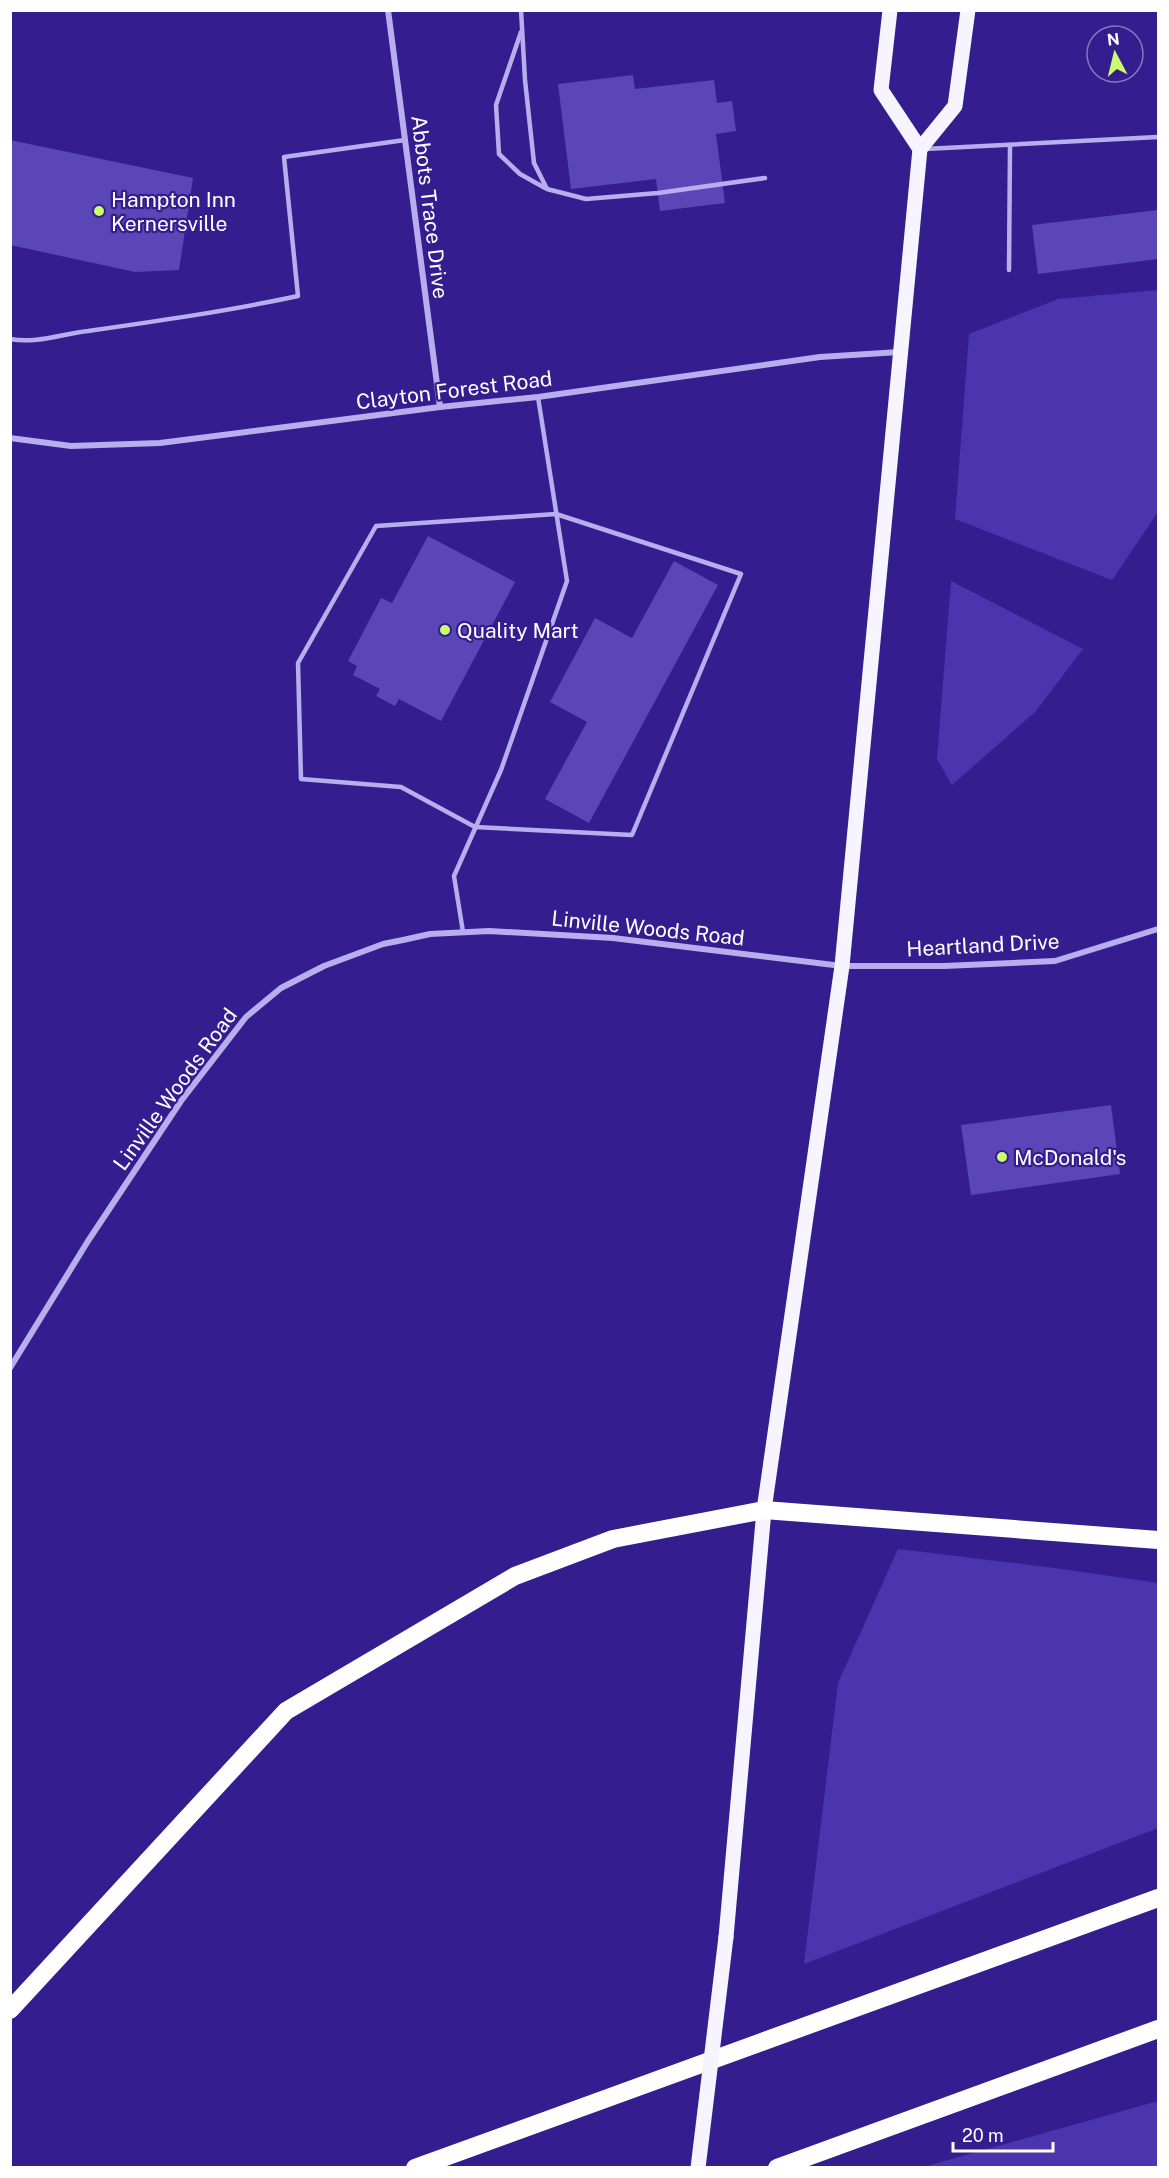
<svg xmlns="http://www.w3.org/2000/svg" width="1169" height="2178" viewBox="0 0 1169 2178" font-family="'Public Sans',sans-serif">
<rect width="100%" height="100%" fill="#341e8f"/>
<!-- green -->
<g fill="#4a35ae">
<polygon points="1158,290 1158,512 1112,580 955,519 969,334 1058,299"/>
<polygon points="951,581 1083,649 1035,712 952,785 937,759"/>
<polygon points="898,1549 1055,1568 1158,1583 1158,1828 804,1964 838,1683"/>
<polygon points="1158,2101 1158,2167 924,2167 941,2162"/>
</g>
<!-- building -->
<g fill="#5a46b7">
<polygon points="633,75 635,89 714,80 717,103 732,101 736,131 716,134 725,203 660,211 656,179 571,189 558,84"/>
<polygon points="10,140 193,178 179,270 135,272 10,245"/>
<polygon points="1158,210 1158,259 1038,274 1032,225"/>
<polygon points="428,536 515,582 441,721 399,699 395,706 376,696 380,689 353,675 357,666 348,661 381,598 392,603"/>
<polygon points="674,561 718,585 589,823 545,799 587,722 550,702 595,618 632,638"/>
<polygon points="1111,1105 1120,1174 971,1195 961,1125"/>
</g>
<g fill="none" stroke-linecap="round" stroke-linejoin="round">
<!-- lane -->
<g stroke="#b8aded" stroke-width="4.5">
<polyline points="521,10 525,80 534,163 547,189 586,199 658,193 765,178"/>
<polyline points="521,32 496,105 499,154 520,174 545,188"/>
<polyline points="925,149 1158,137"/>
<polyline points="1009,270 1010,146"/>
<path d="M10,339c26,5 52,-5 78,-8 70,-10 140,-20 210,-35l-14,-139 121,-17"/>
<polygon points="556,514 741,574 632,835 475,827 401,787 301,779 298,663 376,526"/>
<polyline points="463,932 454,876 501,770 567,581 538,397"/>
</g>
<!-- street -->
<g stroke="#b8aded" stroke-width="6">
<polyline points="388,10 440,407"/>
<polyline points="10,438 71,446 160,443 440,407 538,397 820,357 899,352"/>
<polyline points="10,1368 88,1241 181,1101 246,1017 281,988 324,966 383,944 403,940 430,934 489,931 613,938 842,966 944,966 1055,961 1158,929"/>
</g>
<!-- primary -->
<g stroke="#f6f4ff" stroke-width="15">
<polyline points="890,10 881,90 920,149"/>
<polyline points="726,1937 764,1510 842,966 920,149 955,106 968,10"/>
</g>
<!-- highway -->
<g stroke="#fff" stroke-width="18">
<polyline points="10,2010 286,1711 515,1576 613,1539 764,1510 1158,1540"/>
<polyline points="415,2168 1158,1898"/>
<polyline points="777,2168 1158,2029"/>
</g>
<!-- primary-bridge -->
<polyline stroke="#f6f4ff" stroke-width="15" points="698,2168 726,1937"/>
</g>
<!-- markers -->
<g fill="#cbfc6c" stroke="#341e8f" stroke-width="2">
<circle cx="99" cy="211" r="6"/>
<circle cx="445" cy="630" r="6"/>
<circle cx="1002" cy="1157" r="6"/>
</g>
<g text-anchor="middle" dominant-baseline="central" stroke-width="4.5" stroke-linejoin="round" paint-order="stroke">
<!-- poi labels -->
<g font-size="21" fill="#fff" stroke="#341e8f" text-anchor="start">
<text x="111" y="199">Hampton Inn<tspan x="111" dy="24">Kernersville</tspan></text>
<text x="457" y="630">Quality Mart</text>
<text x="1014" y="1157">McDonald's</text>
</g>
<!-- street labels -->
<g font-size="21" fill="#fff" stroke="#341e8f">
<text transform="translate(430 207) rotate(83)">Abbots Trace Drive</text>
<text transform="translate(454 390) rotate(-7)">Clayton Forest Road</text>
<text transform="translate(648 928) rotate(6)">Linville Woods Road</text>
<text transform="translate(983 945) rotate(-3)">Heartland Drive</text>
<text transform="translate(175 1089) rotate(-54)">Linville Woods Road</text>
</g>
</g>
<!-- border -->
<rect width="1169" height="2178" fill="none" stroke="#ffffff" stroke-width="24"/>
<!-- north arrow -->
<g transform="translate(1115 54) rotate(353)"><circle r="28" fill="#341e8f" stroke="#8578bc" stroke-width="1.5"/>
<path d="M0-4.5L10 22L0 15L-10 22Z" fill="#cbfc6c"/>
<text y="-9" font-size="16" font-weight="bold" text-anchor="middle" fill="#ffffff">N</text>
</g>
<!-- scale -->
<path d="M953 2142v9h100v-9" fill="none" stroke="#ffffff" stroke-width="3"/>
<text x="962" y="2142" font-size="18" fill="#ffffff" stroke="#341e8f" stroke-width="4.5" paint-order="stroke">20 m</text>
</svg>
